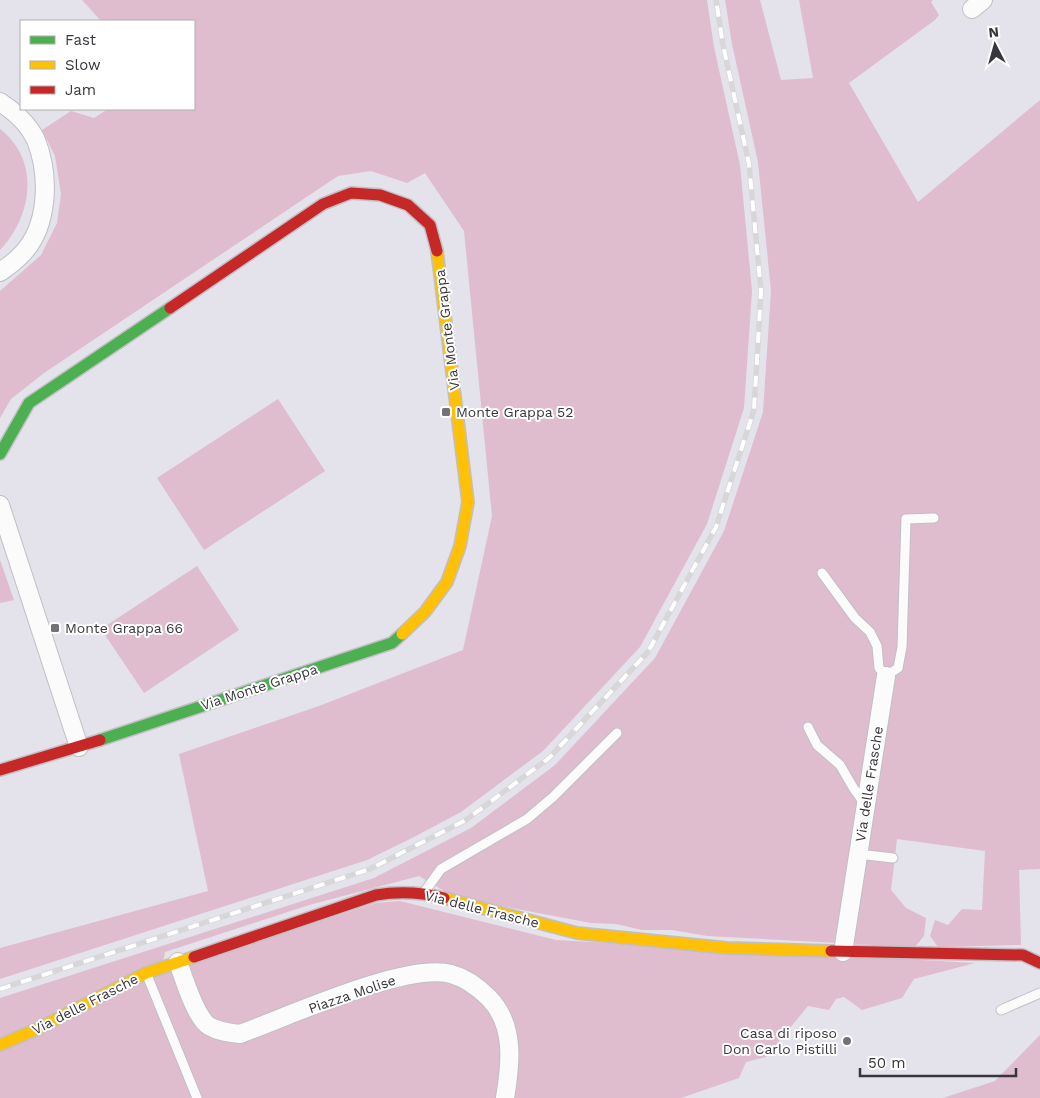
<svg xmlns="http://www.w3.org/2000/svg" width="1040" height="1098" viewBox="0 0 1040 1098" font-family="'Work Sans',sans-serif">
<rect width="100%" height="100%" fill="#e4e2ea"/>
<!-- green -->
<g fill="#dfbdce">
<polygon points="82,0 707,0 714,47 740,165 752,291 744,408 707,524 640,647 543,751 461,812 410,839 367,860 0,979 0,948 208,891 179,754 319,706 463,650 492,516 464,231 425,173 407,183 371,171 338,176 44,373 11,399 0,418 0,291 41,255 57,223 61,194 55,156 42,130 71,111 94,118 108,109 194,109 194,21 101,21"/>
<polygon points="725,0 760,0 781,80 813,78 799,0 933,0 931,2 939,15 935,20 849,83 918,202 1040,100 1040,869 1019,870 1021,945 938,947 930,936 935,920 948,925 962,909 982,910 985,851 897,839 891,890 906,908 926,918 924,936 915,947 707,936 672,930 642,930 616,924 591,923 454,897 419,876 309,905 165,952 161,974 376,903 400,901 556,940 975,963 914,979 902,998 862,1010 844,997 836,999 829,1010 808,1006 766,1057 746,1062 739,1078 681,1098 0,1098 0,998 374,878 471,828 555,765 655,658 724,531 763,412 771,291 758,162 732,44"/>
<path d="M0,129c41,32 32,87 0,121z"/>
<polygon points="278,399 325,471 204,550 157,478"/>
<polygon points="0,560 14,600 0,603"/>
<polygon points="197,566 239,630 144,693 101,629"/>
<polygon points="1040,1035 1040,1098 943,1098 995,1081"/>
</g>
<g fill="none" stroke-linecap="round" stroke-linejoin="round">
<!-- lane casing -->
<g stroke="#c1bfc5" stroke-width="11">
<g id="lane">
<polyline points="822,573 855,618 870,632 877,646 879,668 886,676 898,668 902,647 906,519 934,518"/>
<polyline points="808,727 817,745 840,765 854,789 865,804"/>
<polyline points="858,854 893,858"/>
<polyline points="425,891 441,869 527,819 553,797 617,733"/>
<polyline points="147,975 197,1098"/>
<polyline points="1001,1010 1040,993"/>
</g>
</g>
<!-- street casing -->
<g stroke="#c1bfc5" stroke-width="20">
<g id="street">
<polyline points="972,9 983,0"/>
<path d="M0,102c14,9 29,23 36,38 14,36 13,87 -15,115 -6,7 -14,12 -21,17"/>
<polyline points="0,505 79,747"/>
<polyline points="843,952 886,676"/>
<path d="M178,962c6,16 17,55 31,64 10,6 21,7 31,8 47,-17 166,-72 211,-60 15,4 27,13 38,24 26,27 22,65 16,100"/>
</g>
</g>
<!-- fast casing -->
<g stroke="#c1bfc5" stroke-width="14">
<g id="fast">
<polyline points="0,454 29,403 170,308"/>
<polyline points="100,740 392,643 402,634"/>
</g>
</g>
<!-- slow casing -->
<g stroke="#c1bfc5" stroke-width="14">
<g id="slow">
<polyline points="402,634 425,612 447,582 460,546 468,502 437,251"/>
<polyline points="444,898 577,933 727,948 831,951"/>
<polyline points="0,1045 37,1029 146,973 194,957"/>
</g>
</g>
<!-- jam casing -->
<g stroke="#c1bfc5" stroke-width="14">
<g id="jam">
<polyline points="170,308 323,204 351,193 380,195 408,205 430,225 437,251"/>
<polyline points="0,770 100,740"/>
<polyline points="831,951 1023,955 1040,963"/>
<path d="M194,957l182,-62c24,-4 44,-3 68,3"/>
</g>
</g>
<!-- lane -->
<use href="#lane" stroke="#fbfbfc" stroke-width="9"/>
<!-- street -->
<use href="#street" stroke="#fbfbfc" stroke-width="18"/>
<!-- fast -->
<use href="#fast" stroke="#4caf50" stroke-width="11"/>
<!-- slow -->
<use href="#slow" stroke="#ffc107" stroke-width="11"/>
<!-- jam -->
<use href="#jam" stroke="#c62828" stroke-width="11"/>
<!-- rail casing -->
<g stroke="#d7d7d9" stroke-width="5.5">
<polyline id="rail" points="0,989 370,869 466,820 549,758 648,652 716,527 754,410 761,291 749,164 723,45 716,0"/>
</g>
<!-- rail -->
<use href="#rail" stroke="#fff" stroke-width="4" stroke-dasharray="11" stroke-linecap="butt"/>
</g>
<!-- markers -->
<g fill="#747279" stroke="#fff" stroke-width="2">
<rect x="441" y="407" width="10" height="10" rx="2.5"/>
<rect x="50" y="623" width="10" height="10" rx="2.5"/>
<circle cx="847" cy="1041" r="5"/>
</g>
<g text-anchor="middle" dominant-baseline="central" stroke-width="4" stroke-linejoin="round" paint-order="stroke">
<!-- street labels -->
<g font-size="14" fill="#38363c" stroke="#fff">
<text transform="translate(447 330) rotate(-97)">Via Monte Grappa</text>
<text transform="translate(259 687) rotate(-18)">Via Monte Grappa</text>
<text transform="translate(869 784) rotate(-81)">Via delle Frasche</text>
<text transform="translate(482 909) rotate(14)">Via delle Frasche</text>
<text transform="translate(352 994) rotate(-19)">Piazza Molise</text>
<text transform="translate(85 1004) rotate(-27)">Via delle Frasche</text>
</g>
<!-- poi labels -->
<g font-size="14" fill="#38363c" stroke="#fff" text-anchor="start">
<text x="456" y="412">Monte Grappa 52</text>
<text x="65" y="628">Monte Grappa 66</text>
<text x="837" y="1033" text-anchor="end">Casa di riposo<tspan x="837" dy="16">Don Carlo Pistilli</tspan></text>
</g>
</g>
<!-- legend -->
<rect x="20" y="20" width="175" height="90" fill="#ffffff" stroke="#afafb1"/>
<rect x="30" y="36" width="25" height="8" fill="#4caf50" stroke="#afafb1"/>
<text x="65" y="45" font-size="15" fill="#38363c">Fast</text>
<rect x="30" y="61" width="25" height="8" fill="#ffc107" stroke="#afafb1"/>
<text x="65" y="70" font-size="15" fill="#38363c">Slow</text>
<rect x="30" y="86" width="25" height="8" fill="#c62828" stroke="#afafb1"/>
<text x="65" y="95" font-size="15" fill="#38363c">Jam</text>
<!-- north arrow -->
<g transform="translate(995 45) rotate(354)" stroke="#ffffff" stroke-width="4" paint-order="stroke">
<path d="M0-4L9 19L0 12L-9 19Z" fill="#38363c"/>
<text y="-8" font-size="14" font-weight="bold" text-anchor="middle" fill="#38363c">N</text>
</g>
<!-- scale -->
<path d="M860 1068v8h156v-8" fill="none" stroke="#38363c" stroke-width="2.5"/>
<text x="868" y="1068" font-size="15" fill="#38363c" stroke="#ffffff" stroke-width="4" paint-order="stroke">50 m</text>
</svg>
